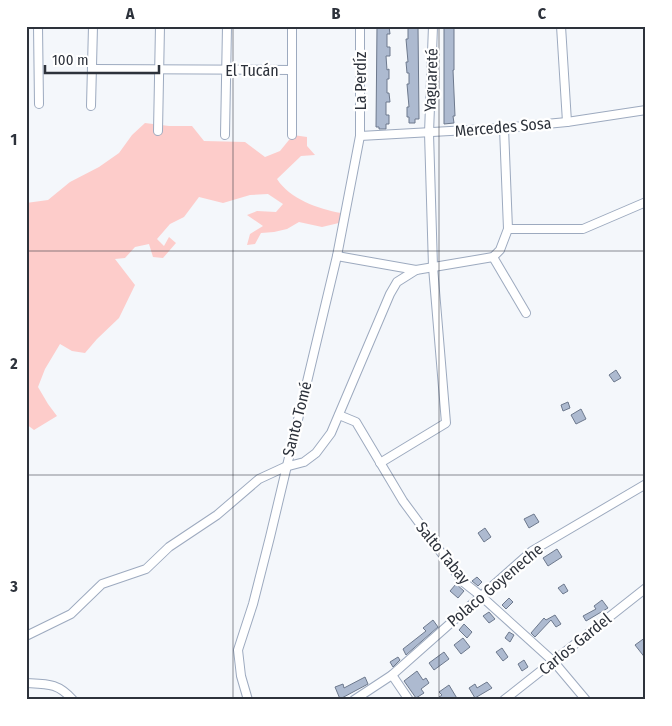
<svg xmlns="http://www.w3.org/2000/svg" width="672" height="726" viewBox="0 0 672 726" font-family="'Fira Sans Condensed',sans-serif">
<rect width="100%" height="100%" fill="#f4f7fb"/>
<!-- green -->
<path fill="#fdccca" d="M145,123l24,3h23l12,15 41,1 20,15 15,-6 13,-16 14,2v9l8,9 -14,1 -24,23c13,20 41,30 64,34l2,9 -21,5 -23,-5 -12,7 -13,3 -13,1 -6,11 -8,1 3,-11 13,-8 -16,-11 10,-4 19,1 7,-8 -15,-10 -18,1 -27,8 -24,-6 -15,20 -14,7 -13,15 7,7 5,-9 7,6 -13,15 -10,-1 -4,-13 -14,3 -10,11 -10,1 20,26 -16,33 -22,21 -12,14 -13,-2 -12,-7 -15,25 -7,18 10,17 9,12 -23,14 -8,-6v-221l22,-3 22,-18 29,-15 20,-14 13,-18z"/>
<!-- building -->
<g fill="#adbad0" stroke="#6d798d">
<polygon points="377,26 389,26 390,34 387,34 387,47 390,47 390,56 386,56 387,70 389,69 389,79 387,79 387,93 389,93 390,102 386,102 386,115 389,115 389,124 386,124 386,129 379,129 379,127 376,127"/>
<polygon points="408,26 418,26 419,119 415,119 415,123 409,123 409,117 407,117 407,107 409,107 407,84 409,84 409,73 407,73 406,62 408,62 406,39 408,39"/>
<polygon points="444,26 454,26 454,70 453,70 455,116 453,116 454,123 444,124"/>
<polygon points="616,370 621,378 614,382 609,375"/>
<polygon points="568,402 570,408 563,411 561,405"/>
<polygon points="581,409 586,419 576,424 571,415"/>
<polygon points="534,514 539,522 529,528 524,519"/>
<polygon points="485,528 491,537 484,542 478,533"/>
<polygon points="557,549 562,557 548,566 543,558"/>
<polygon points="477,577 482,582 478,586 472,581"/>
<polygon points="456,584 464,591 458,598 450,591"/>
<polygon points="564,584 568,591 563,594 558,588"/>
<polygon points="509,598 513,602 506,609 502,605"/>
<polygon points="602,600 608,608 586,621 583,616 596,609 594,606"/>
<polygon points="489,612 495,619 489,623 483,616"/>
<polygon points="555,615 561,624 556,627 551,620 535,637 531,633 544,618 546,620"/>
<polygon points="433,620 438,627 406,655 403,649 426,631 423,628"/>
<polygon points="464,624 472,632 467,638 459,630"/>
<polygon points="509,632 514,635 510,642 505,638"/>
<polygon points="646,637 646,659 635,645"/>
<polygon points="463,638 470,647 461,654 454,645"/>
<polygon points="502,648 508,657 503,661 496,652"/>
<polygon points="444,652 449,659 434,670 429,663"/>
<polygon points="398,657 400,660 393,667 390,662"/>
<polygon points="524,660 528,667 522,671 518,664"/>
<polygon points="417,671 423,680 426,678 429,683 421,689 424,693 416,698 404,681"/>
<polygon points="365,677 368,684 340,699 335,687 343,684 344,688"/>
<polygon points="487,682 492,688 475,698 469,688 475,684 477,688"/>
<polygon points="449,685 458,700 435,700 442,695 439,692"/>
</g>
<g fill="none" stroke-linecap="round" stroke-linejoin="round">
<!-- minor casing -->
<g stroke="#9daabf" stroke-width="10">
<g id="minor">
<polyline points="38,26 39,104"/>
<polyline points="561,26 567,122"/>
<polyline points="92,69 292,70"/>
<polyline points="91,106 93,26"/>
<polyline points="158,131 160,26"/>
<polyline points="225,135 227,26"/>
<polyline points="292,135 292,26"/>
<polyline points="360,136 504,128 567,122 646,110"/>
<polyline points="508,229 583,229 646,202"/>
<polyline points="337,256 416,270"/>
<polyline points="493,257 526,313"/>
<polyline points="339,415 356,422 403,501 462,581 481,596 554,662 586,700"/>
<polyline points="380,463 446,423 433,267 429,133 433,26"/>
<polyline points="26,636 71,614 102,584 146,569 169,547 217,515 259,479 285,467 304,462 316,453 331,433 390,294 397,282 416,270 493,257 500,250 508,229 504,128"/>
<polyline points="392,675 409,700"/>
<path d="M26,683c22,1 32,0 47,17"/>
<polyline points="248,700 241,676 238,650 253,604 270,537 337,256 360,136 360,26"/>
<polyline points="354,700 392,675 532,551 646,484"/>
<polyline points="504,700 646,588"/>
</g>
</g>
<!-- minor -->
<use href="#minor" stroke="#fff" stroke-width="8"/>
</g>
<!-- grid -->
<path fill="none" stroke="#2d323b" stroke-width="1" stroke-opacity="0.55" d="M233,26v674M439,26v674M26,251h620M26,475h620"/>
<g text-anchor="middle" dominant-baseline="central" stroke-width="4.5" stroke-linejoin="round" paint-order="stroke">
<!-- street labels -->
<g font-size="16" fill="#2d323b" stroke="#fff">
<text x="252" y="70">El Tucán</text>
<text transform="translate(431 80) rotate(-88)">Yaguareté</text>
<text transform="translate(360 81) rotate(-90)">La Perdíz</text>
<text transform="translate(503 127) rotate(-5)">Mercedes Sosa</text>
<text transform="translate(297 419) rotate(-76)">Santo Tomé</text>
<text transform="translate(443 553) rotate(51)">Salto Tabay</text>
<text transform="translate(495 585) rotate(-40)">Polaco Goyeneche</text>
<text transform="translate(575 644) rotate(-39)">Carlos Gardel</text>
</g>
</g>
<!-- border -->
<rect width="672" height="726" fill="none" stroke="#ffffff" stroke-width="55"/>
<!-- scale -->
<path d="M45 65v8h114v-8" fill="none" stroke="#2d323b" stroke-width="2.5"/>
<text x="52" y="65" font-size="15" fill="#2d323b" stroke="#ffffff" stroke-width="4" paint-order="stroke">100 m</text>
<rect x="28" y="28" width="616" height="670" fill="none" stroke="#2d323b" stroke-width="2"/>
<g font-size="16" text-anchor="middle" font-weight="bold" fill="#2d323b">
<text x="130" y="19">A</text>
<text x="336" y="19">B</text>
<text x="542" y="19">C</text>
<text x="14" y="145">1</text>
<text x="14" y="369">2</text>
<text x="14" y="592">3</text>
</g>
</svg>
